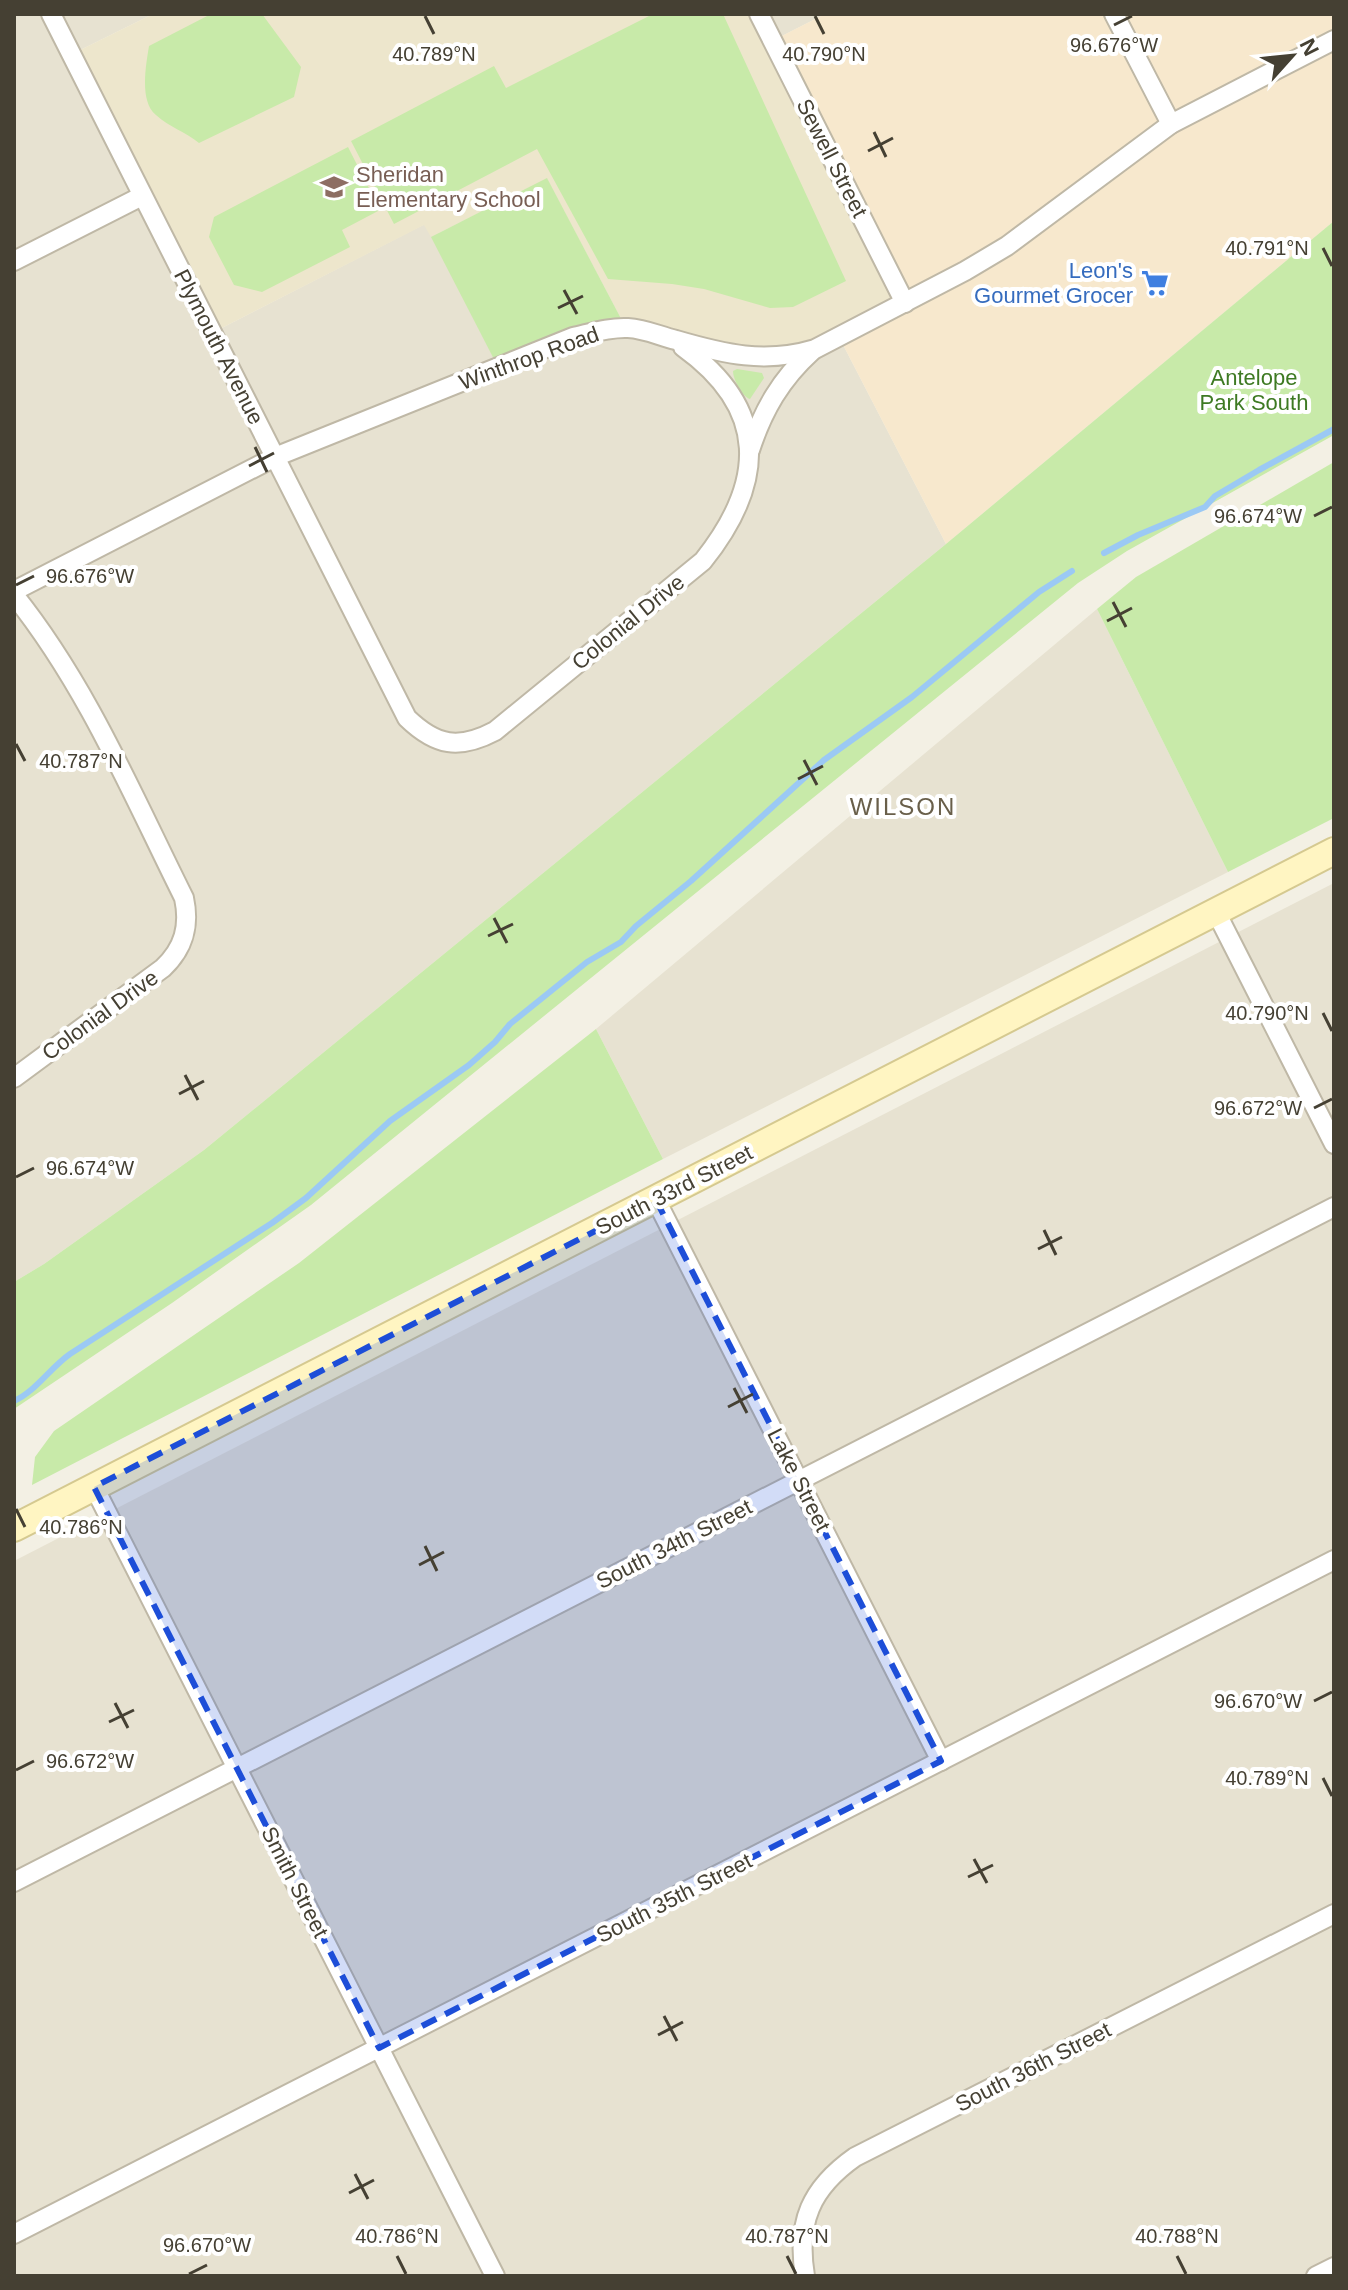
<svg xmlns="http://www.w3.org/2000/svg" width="1348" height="2290" viewBox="0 0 1348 2290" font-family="Arial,sans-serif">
<rect width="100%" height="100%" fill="#f3f0e4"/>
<!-- residential -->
<g fill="#e7e2d1">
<polygon points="14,14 153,14 72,54 212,333 425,224 602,330 839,337 946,544 204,1150 44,1264 14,1282"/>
<polygon points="759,14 825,14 772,41"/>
<polygon points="1097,609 1228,872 663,1159 596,1029"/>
<polygon points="1334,883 1334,2276 14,2276 14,1561"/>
</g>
<!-- commercial -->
<polygon fill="#f7e8cd" points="825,14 1334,14 1334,221 946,544 839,337 772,41"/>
<!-- education -->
<polygon fill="#ede6cc" points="153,14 759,14 905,303 792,356 626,328 547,179 431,237 424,225 212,333 72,54"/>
<!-- green -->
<g fill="#c8eaa9">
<path d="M211,14h51l39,53 -7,30 -95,46c-13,-11 -30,-16 -43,-28 -17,-14 -10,-50 -7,-69z"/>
<polygon points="653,14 723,14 846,281 793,307 770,308 704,289 672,284 608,279 537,149 394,224 351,141 494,66 506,88"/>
<polygon points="348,147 380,210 342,230 350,247 262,292 234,285 209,237 214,217"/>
<polygon points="547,178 626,328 498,367 431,237"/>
<polygon points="1334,221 1334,435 1127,551 1078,583 311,1205 172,1303 14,1409 14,1282 44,1264 204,1150 946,544"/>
<path d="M737,369l25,4 2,5 -14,21c-8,-2 -17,-20 -17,-28z"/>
<polygon points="1334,462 1334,818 1228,872 1097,609 1136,577"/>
<polygon points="596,1029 663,1159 32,1485 35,1457 54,1431 299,1263"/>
</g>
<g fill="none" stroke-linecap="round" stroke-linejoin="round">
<!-- stream -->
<g stroke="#9bc9f4" stroke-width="6">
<polyline points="1104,553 1138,535 1205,507 1215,496 1259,470 1334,429"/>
<path d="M14,1401c22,-10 36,-33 56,-47l202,-131 34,-25 84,-77 79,-56 26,-23 15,-18 77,-62 34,-20 15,-16 55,-45 133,-121 88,-63 127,-105 33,-21"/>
</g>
<!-- minor casing -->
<g stroke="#bfb8a6" stroke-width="22">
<g id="minor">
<path d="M51,14l356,704c29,28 52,32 88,13l208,-170c63,-79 66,-152 -20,-214"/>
<polyline points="759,14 905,303"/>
<polyline points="1114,14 1171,124"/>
<polyline points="14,261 142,196"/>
<path d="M750,450c13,-40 31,-71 62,-99"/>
<path d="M14,591l261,-134 298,-120c18,-4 36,-10 55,-9 18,1 31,8 48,12 48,14 89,24 139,9l150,-78 42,-25 164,-122 163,-84"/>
<path d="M14,595c73,91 118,199 170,303 6,28 0,50 -21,70l-149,110"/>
<polyline points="1216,912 1334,1144"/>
<polyline points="656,1200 941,1761"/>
<polyline points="94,1487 495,2276"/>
<polyline points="14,1882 1334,1207"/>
<polyline points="14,2234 1334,1560"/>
<path d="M805,2276c-9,-54 6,-88 50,-119l479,-243"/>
<polyline points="1316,2276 1334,2267"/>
</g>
</g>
<!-- secondary casing -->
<g stroke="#d5c990" stroke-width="30">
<polyline id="secondary" points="14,1528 1334,851"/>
</g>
<!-- minor -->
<use href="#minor" stroke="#fff" stroke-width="18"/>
<!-- secondary -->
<use href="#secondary" stroke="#fff5c2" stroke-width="26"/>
</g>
<!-- marked area -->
<path fill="#1d4ed8" fill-opacity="0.2" stroke="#1d4ed8" stroke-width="6" stroke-dasharray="16 10" stroke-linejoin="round" d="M656,1200l285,561 -562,287 -285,-561z"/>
<!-- ticks -->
<path fill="none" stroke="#454033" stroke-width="3" d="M425,16l9,18M815,16l9,18M1114,25l18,-9M874,132l12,25M868,151l25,-13M1323,248l9,18M564,290l13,24M558,308l25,-12M255,447l12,25M249,466l25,-13M1314,516l18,-9M16,585l18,-9M1113,602l13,25M1107,621l25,-13M16,744l9,17M804,760l13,25M798,779l25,-13M494,918l13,25M488,936l25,-12M1323,1013l9,18M185,1075l13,25M179,1094l25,-13M1314,1108l18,-9M16,1177l18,-9M1044,1230l12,25M1038,1249l24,-12M734,1388l13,25M728,1407l25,-13M16,1509l9,18M425,1546l12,25M419,1565l25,-13M1314,1701l18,-9M115,1703l13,25M109,1722l25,-12M16,1770l18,-9M1323,1778l9,18M974,1859l13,24M968,1877l25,-12M664,2016l13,25M658,2035l25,-13M355,2174l13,25M349,2193l25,-13M397,2256l9,18M787,2256l9,18M1177,2256l9,18M189,2274l18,-9"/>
<!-- icons -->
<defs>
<g id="school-bare" transform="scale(2.16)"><path d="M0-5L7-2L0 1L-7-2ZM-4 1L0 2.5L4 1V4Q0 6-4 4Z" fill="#8d6e63" stroke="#fff" stroke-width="2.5" paint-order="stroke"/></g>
<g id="supermarket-bare" transform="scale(2.16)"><path d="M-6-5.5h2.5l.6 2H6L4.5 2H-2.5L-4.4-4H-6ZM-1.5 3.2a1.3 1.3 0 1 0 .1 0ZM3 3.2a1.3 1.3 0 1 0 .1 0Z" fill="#3f7fe0" stroke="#fff" stroke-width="2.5" paint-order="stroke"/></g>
</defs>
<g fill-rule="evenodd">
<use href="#school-bare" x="334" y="187"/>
<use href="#supermarket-bare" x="1155" y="283"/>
</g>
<g text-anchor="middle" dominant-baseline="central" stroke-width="8" stroke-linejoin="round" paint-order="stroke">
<!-- street labels -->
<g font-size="22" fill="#454033" stroke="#fff">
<text transform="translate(832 158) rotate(63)">Sewell Street</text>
<text transform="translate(219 347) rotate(63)">Plymouth Avenue</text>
<text transform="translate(529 358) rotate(-20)">Winthrop Road</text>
<text transform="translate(628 622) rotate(-39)">Colonial Drive</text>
<text transform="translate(100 1015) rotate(-36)">Colonial Drive</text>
<text transform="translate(674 1190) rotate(-27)">South 33rd Street</text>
<text transform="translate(799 1480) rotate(63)">Lake Street</text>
<text transform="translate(674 1544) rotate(-27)">South 34th Street</text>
<text transform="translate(295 1882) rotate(63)">Smith Street</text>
<text transform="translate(674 1898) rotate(-27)">South 35th Street</text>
<text transform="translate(1033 2067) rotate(-27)">South 36th Street</text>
</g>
<!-- education labels -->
<g font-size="22" fill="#785e54" stroke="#fff" text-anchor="start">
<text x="356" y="174">Sheridan<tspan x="356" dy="25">Elementary School</tspan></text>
</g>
<!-- shop labels -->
<g font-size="22" fill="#366cbe" stroke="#fff" text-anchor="end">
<text x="1133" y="270">Leon's<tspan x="1133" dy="25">Gourmet Grocer</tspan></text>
</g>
<!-- park labels -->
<g font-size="22" fill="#3e7a23" stroke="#fff">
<text x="1254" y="377">Antelope<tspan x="1254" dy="25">Park South</tspan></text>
</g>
<!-- neighbourhood labels -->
<g font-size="24" letter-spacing="2" fill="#695f4a" stroke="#fff">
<text x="903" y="806">WILSON</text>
</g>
</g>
<g font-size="20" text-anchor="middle" fill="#454033" stroke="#fff" stroke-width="8" stroke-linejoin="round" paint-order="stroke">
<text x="1114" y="52">96.676°W</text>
<text x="434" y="61">40.789°N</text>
<text x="824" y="61">40.790°N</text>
<text x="1267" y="255">40.791°N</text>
<text x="1258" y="523">96.674°W</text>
<text x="90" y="583">96.676°W</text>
<text x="81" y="768">40.787°N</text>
<text x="1267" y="1020">40.790°N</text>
<text x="1258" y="1115">96.672°W</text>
<text x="90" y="1175">96.674°W</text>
<text x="81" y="1534">40.786°N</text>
<text x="1258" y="1708">96.670°W</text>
<text x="90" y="1768">96.672°W</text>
<text x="1267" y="1785">40.789°N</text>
<text x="397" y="2243">40.786°N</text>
<text x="787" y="2243">40.787°N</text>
<text x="1177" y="2243">40.788°N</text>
<text x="207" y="2252">96.670°W</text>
</g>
<!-- border -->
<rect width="1348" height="2290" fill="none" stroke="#454033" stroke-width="32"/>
<!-- north arrow -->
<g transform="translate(1292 56) rotate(63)" stroke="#ffffff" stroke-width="6" paint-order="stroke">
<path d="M0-6L14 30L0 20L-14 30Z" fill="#454033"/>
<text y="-12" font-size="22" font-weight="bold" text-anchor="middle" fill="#454033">N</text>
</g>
</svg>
